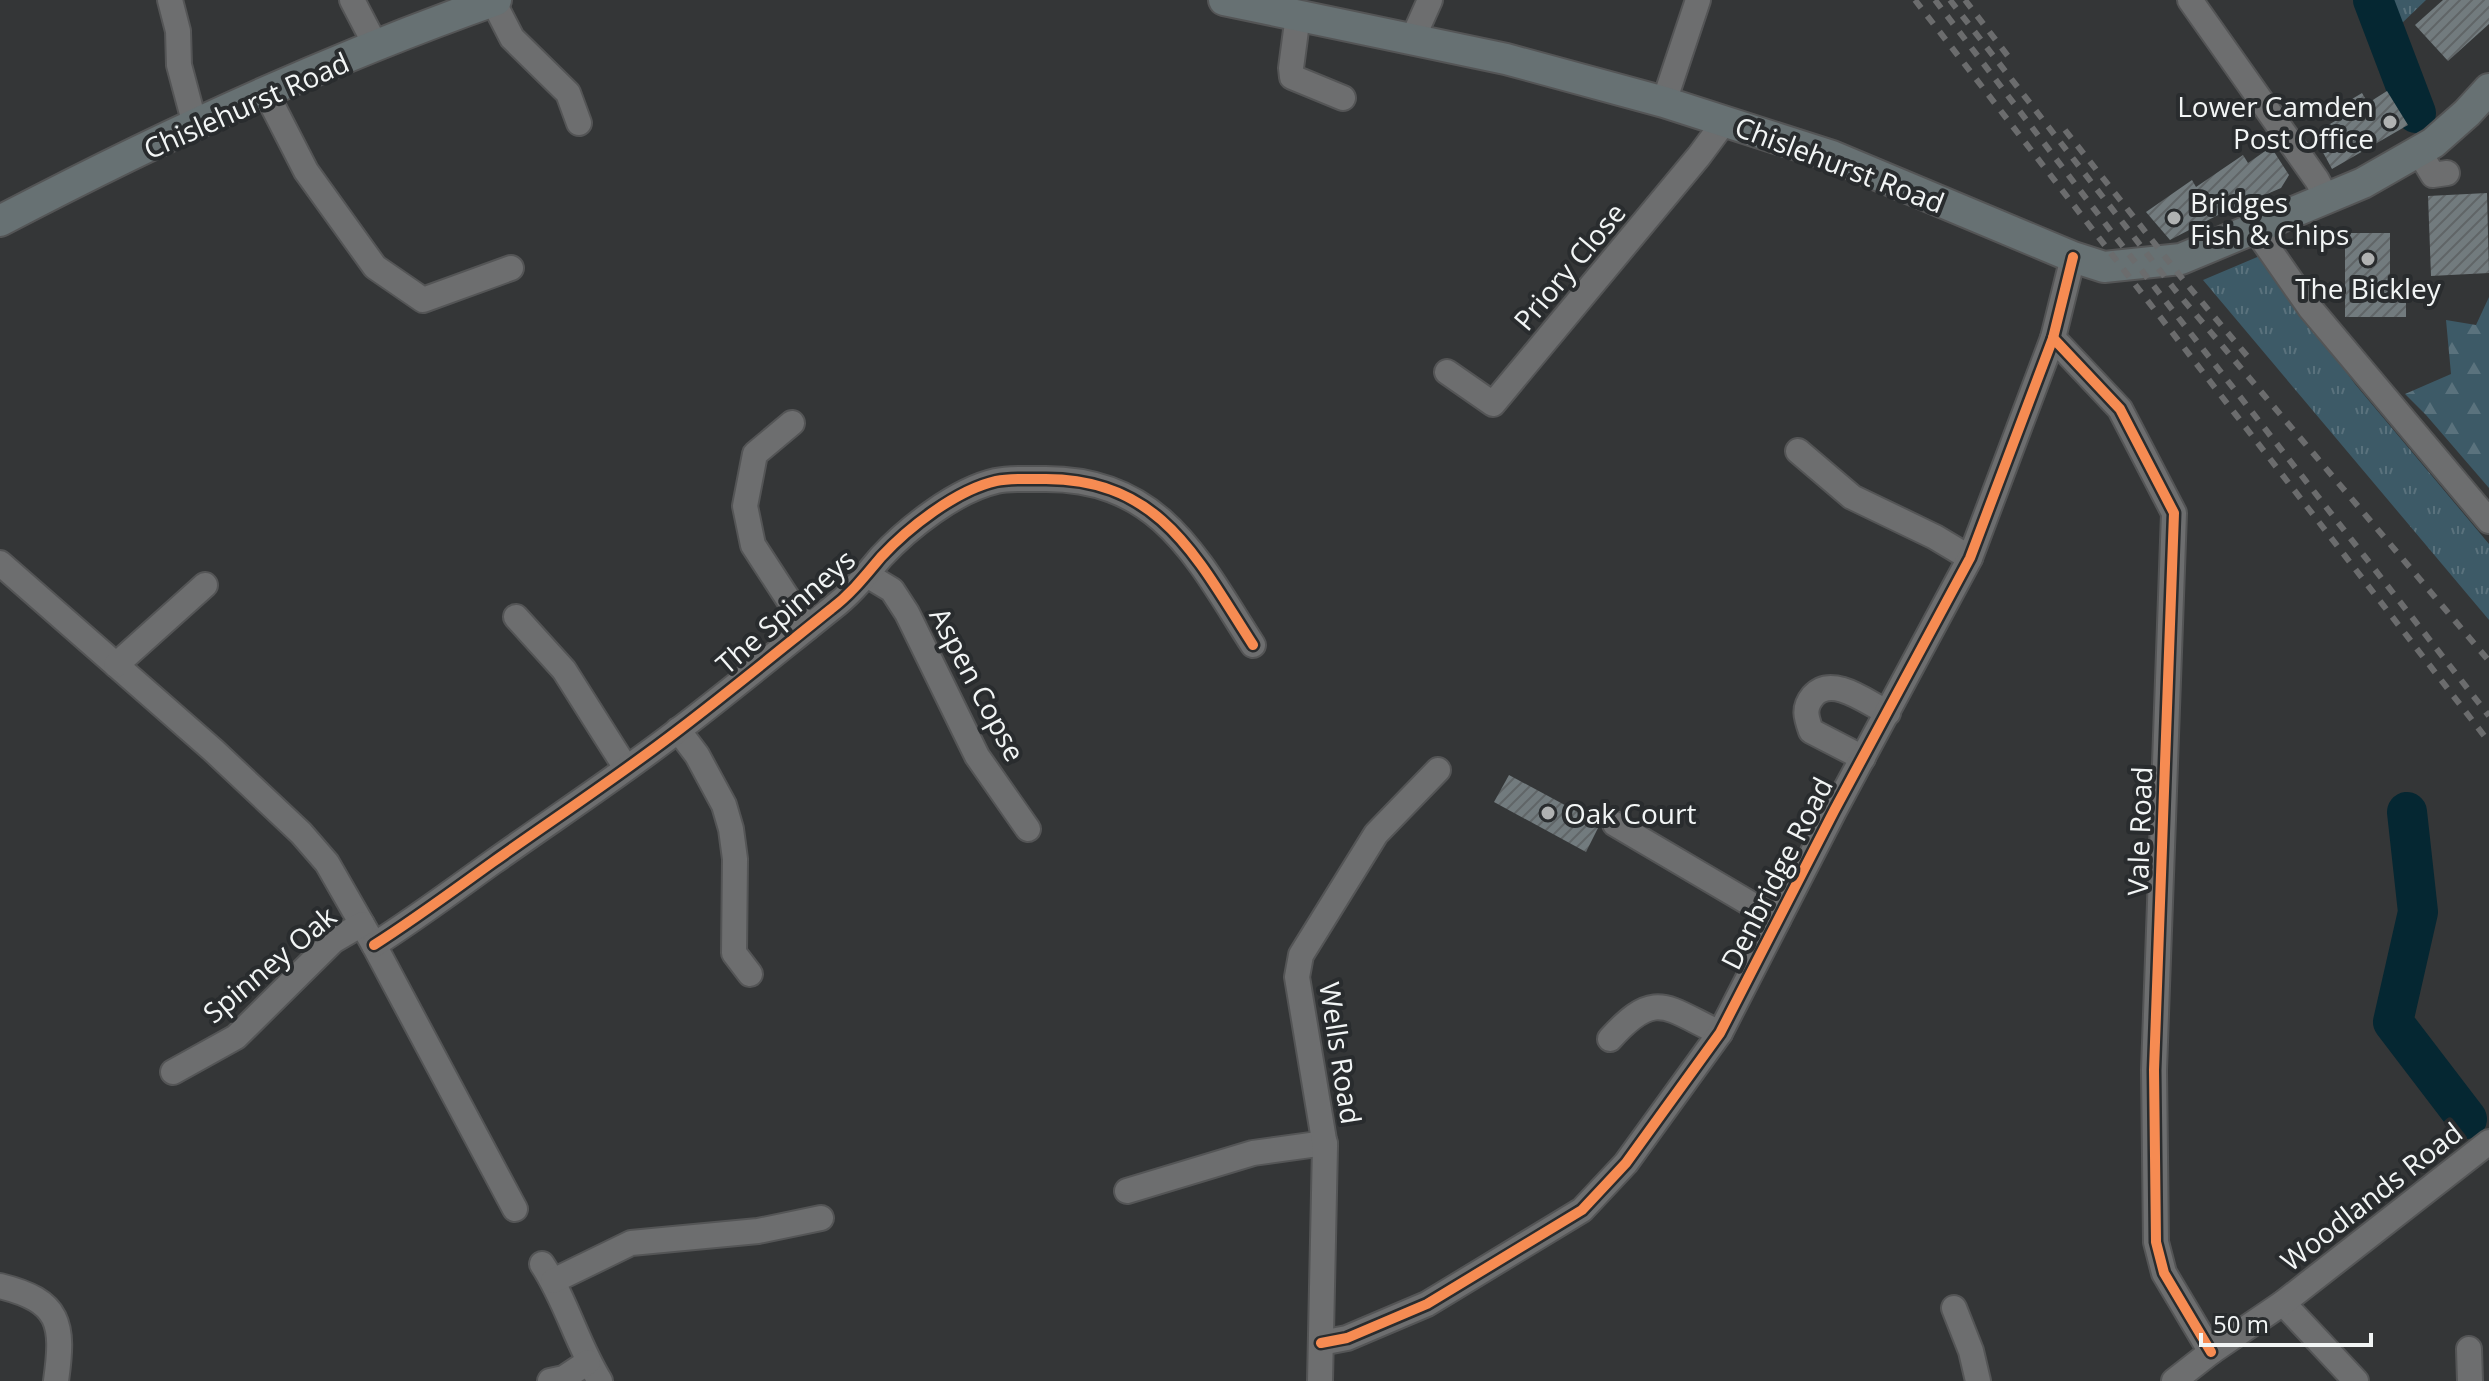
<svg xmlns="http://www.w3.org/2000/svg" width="2489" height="1381" viewBox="0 0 2489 1381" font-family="'Open Sans',sans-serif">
<defs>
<pattern id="grass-tufts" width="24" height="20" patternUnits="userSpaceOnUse" patternTransform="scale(2)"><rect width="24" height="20" fill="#3d5a67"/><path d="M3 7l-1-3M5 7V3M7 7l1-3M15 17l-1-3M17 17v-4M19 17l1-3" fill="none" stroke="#5a727d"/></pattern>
<pattern id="forest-firs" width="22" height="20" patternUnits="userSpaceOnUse" patternTransform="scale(2)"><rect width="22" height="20" fill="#3d5a67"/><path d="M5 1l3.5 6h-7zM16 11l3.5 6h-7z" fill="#5a727d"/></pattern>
<pattern id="building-hatch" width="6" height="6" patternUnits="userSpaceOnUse" patternTransform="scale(2)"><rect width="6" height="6" fill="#727b7e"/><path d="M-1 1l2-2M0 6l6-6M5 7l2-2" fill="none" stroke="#606567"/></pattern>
</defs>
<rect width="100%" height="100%" fill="#343637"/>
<!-- grass -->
<g fill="url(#grass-tufts)">
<polygon points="2388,0 2426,0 2399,26"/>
<polygon points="2262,255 2355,384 2489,544 2489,620 2203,280"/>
</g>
<!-- forest -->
<polygon fill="url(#forest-firs)" points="2489,297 2489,488 2426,415 2405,394 2451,374 2446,320 2476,325"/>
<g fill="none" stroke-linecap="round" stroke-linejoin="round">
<!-- river -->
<g stroke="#052732" stroke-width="40">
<polyline points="2373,0 2416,113"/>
<polyline points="2407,812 2418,912 2393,1022 2467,1119"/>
</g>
</g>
<!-- building -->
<g fill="url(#building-hatch)">
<polygon points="2443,0 2489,0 2489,24 2448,61 2415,25"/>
<polygon points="2387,91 2408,125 2332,169 2313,134 2347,114 2342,105 2362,93 2368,103"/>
<polygon points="2271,147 2289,175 2281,188 2216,216 2170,240 2146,212 2192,180 2196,187 2243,155 2248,163"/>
<polygon points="2487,193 2489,273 2431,276 2428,196"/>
<polygon points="2345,233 2390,233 2390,284 2406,284 2406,317 2345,317"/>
<polygon points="1509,775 1600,824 1586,852 1494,802"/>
</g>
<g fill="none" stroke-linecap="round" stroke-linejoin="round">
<!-- minor casing -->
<g stroke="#545556" stroke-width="28">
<g id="minor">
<polyline points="170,0 178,31 179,65 195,125"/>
<polyline points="352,0 376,46"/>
<polyline points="2190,0 2317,180 2327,199"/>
<polyline points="493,1 512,38 568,93 579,123"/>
<polyline points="1298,15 1291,68 1292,77 1343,98"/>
<polyline points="1413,38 1430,0"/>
<polyline points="266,93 306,171 375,267 423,300 511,268"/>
<polyline points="1664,102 1698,0"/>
<polyline points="2418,150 2433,175 2447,173"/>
<polyline points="2255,229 2310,308 2489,521"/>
<polyline points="2053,338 2120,409 2174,513 2154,1070 2156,1242 2164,1273 2211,1352"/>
<polyline points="1447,372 1493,404 1699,156 1725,121"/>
<polyline points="792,423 755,454 745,506 753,545 807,628"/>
<polyline points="1798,451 1852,497 1935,537 1970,558"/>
<polyline points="0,563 213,750 301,833 327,863 374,945 515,1209"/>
<polyline points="867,575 892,590 907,613 977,756 1028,829"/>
<polyline points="516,617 564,670 626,768"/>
<polyline points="116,665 205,585"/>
<polyline points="678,730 697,755 724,805 731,829 735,859 734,953 750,974"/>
<path d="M1863,758l-52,-27c-5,-14 -8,-23 2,-35 19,-22 55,7 75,17"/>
<polyline points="1615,824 1778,920"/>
<path d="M374,945c41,-26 80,-55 119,-83 62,-44 126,-86 187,-133 51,-39 101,-80 151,-120 20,-15 34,-33 50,-52 27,-29 75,-67 115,-76 15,-3 32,-2 48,-2 117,-1 154,81 209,166"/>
<path d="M1610,1039c46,-51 56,-31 110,-6"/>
<polyline points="173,1072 236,1037 333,941 362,924"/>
<polyline points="1127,1191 1253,1153 1325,1143"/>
<path d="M542,1264c24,36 35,80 58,117"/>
<polyline points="553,1281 631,1243 758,1231 821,1218"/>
<path d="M0,1286c61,15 64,38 56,95"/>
<polyline points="2283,1303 2356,1381"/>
<polyline points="1954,1308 1971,1351 1978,1381"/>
<polyline points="1321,1343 1347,1338 1427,1304 1582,1210 1626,1163 1720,1033 1834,811 1970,558 2053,338 2073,257"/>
<polyline points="2469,1349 2470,1381"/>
<polyline points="550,1381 564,1378 588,1362"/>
<polyline points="1320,1381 1325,1146 1297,977 1301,955 1376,834 1438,770"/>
<polyline points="2174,1381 2211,1352 2283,1303 2489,1142"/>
</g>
</g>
<!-- major casing -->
<g stroke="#545556" stroke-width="34">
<g id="major">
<polyline points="1224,0 1506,59 1664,102 1832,156 2073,257 2104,267 2181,259 2363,183 2433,143 2467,113 2489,89"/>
<path d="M0,221c160,-84 326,-161 496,-221"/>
</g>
</g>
<!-- minor -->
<use href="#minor" stroke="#6d6e6f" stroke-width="24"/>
<!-- major -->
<use href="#major" stroke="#677173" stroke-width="30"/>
<!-- rail -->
<g stroke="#6b6c6d" stroke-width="6" stroke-dasharray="10 10" stroke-linecap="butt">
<polyline points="1915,0 2489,742"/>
<polyline points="1935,0 2114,235 2489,716"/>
<polyline points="1950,0 2175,290 2489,661"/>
<polyline points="1965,0 2011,60"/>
<polyline points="2065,130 2185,282 2248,357"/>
</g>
<!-- cycleway casing -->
<g stroke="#292c2e" stroke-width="15">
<g id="cycleway">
<polyline points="2053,338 2120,409 2174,513 2154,1070 2156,1242 2164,1273 2211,1352"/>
<path d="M374,945c41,-26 80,-55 119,-83 62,-44 126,-86 187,-133 51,-39 101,-80 151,-120 20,-15 34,-33 50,-52 27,-29 75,-67 115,-76 15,-3 32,-2 48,-2 117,-1 154,81 209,166"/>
<polyline points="1321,1343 1347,1338 1427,1304 1582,1210 1626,1163 1720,1033 1834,811 1970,558 2053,338 2073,257"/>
</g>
</g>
<!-- cycleway -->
<use href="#cycleway" stroke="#f68b52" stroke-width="10"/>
</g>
<!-- markers -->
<g fill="#b0b2b2" stroke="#292c2e" stroke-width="3">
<circle cx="2390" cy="122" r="8"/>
<circle cx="2174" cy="218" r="8"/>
<circle cx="2368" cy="259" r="8"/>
<circle cx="1548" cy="813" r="8"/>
</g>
<g text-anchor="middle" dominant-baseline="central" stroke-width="8" stroke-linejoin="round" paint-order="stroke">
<!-- street labels -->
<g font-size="28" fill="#f2f5f5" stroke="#292c2e">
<text transform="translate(246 105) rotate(-24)">Chislehurst Road</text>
<text transform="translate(1840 164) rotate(21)">Chislehurst Road</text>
<text transform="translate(1569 266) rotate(-50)">Priory Close</text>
<text transform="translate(785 611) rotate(-41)">The Spinneys</text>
<text transform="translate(978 684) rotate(62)">Aspen Copse</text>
<text transform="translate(2139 831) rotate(-88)">Vale Road</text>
<text transform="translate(1776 873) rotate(-63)">Denbridge Road</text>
<text transform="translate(269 964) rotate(-40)">Spinney Oak</text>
<text transform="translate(1341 1053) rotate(81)">Wells Road</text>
<text transform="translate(2371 1196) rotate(-38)">Woodlands Road</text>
</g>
<!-- poi labels -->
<g font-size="28" fill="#f2f5f5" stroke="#292c2e" text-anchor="start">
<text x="2374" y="106" text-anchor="end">Lower Camden<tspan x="2374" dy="32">Post Office</tspan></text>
<text x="2190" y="202">Bridges<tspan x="2190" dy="32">Fish &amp; Chips</tspan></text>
<text x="2368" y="288" text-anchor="middle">The Bickley</text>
<text x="1564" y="813">Oak Court</text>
</g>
</g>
<!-- scale -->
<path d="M2201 1333v12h170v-12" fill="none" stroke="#f2f5f5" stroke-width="4"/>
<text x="2213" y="1333" font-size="24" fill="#f2f5f5" stroke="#292c2e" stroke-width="6" paint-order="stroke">50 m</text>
</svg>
